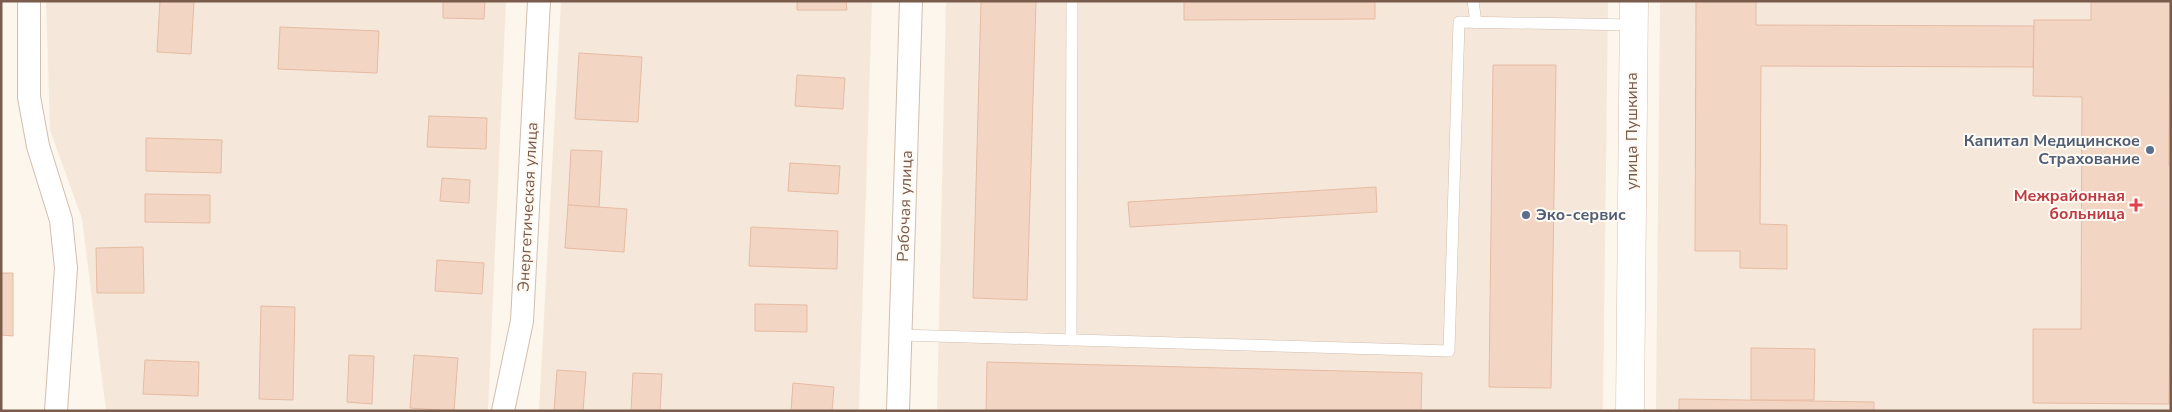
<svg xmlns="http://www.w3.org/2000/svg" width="2172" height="412" viewBox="0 0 2172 412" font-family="'Nunito Sans',sans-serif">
<rect width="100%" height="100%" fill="#fdf6ec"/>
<!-- residential -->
<g fill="#f5e8da">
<polygon points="46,1 506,1 488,411 106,411 82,219 50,130"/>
<polygon points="561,1 872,1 859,411 539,411"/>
<polygon points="946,1 1608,1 1603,411 937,411"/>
<polygon points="1660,1 2171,1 2171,411 1656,411"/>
</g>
<!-- building -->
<g fill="#f3d5c3" stroke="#e6bba3">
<polygon points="160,1 194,1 191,54 157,52"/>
<polygon points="443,1 485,1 484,19 443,18"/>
<polygon points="797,1 846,1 847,10 797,10"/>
<polygon points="981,1 1036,1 1027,300 973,298"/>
<polygon points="1184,1 1375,1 1375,19 1184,20"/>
<polygon points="1696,1 1756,1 1756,25 2034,26 2033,67 1761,66 1760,224 1787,225 1787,269 1740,268 1740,251 1695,251"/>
<polygon points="2091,1 2170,1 2169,165 2171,165 2171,260 2169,404 2033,403 2033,329 2081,329 2082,97 2033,96 2034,20 2091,20"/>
<polygon points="280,27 379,31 377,73 278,69"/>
<polygon points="579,53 642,57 638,122 575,119"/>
<polygon points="1493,65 1556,65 1551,388 1489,387"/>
<polygon points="797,75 845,78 843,109 795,106"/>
<polygon points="429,116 487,118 486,149 427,147"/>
<polygon points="146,138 222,140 221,173 146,171"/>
<polygon points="571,150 602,151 599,208 568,205"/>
<polygon points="790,163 840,166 838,194 788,191"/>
<polygon points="442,178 470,180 469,203 440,201"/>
<polygon points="1376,187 1377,212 1130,227 1128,202"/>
<polygon points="145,194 210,195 210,223 145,222"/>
<polygon points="568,205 627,209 624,252 565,248"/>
<polygon points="751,227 838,231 837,269 749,266"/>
<polygon points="143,247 144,293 97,293 96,248"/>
<polygon points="437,260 484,263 482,294 435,291"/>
<polygon points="1,273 13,273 13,336 1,335"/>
<polygon points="755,304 807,305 807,332 755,331"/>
<polygon points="261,306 295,307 293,400 259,399"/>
<polygon points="1751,348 1815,349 1814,400 1751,400"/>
<polygon points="349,355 374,356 372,404 347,402"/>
<polygon points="414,355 458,358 454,411 410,408"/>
<polygon points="145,360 199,362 198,396 143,394"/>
<polygon points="987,362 1422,373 1421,411 986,411"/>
<polygon points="557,370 586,372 583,411 554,411"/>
<polygon points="633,373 662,374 660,411 631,411"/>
<polygon points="793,383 834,387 832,411 791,411"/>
<polygon points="1679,399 1874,402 1874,411 1679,411"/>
</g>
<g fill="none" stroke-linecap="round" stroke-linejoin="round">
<!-- lane casing -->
<g stroke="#d1beb0" stroke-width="12">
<g id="lane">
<polyline points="1473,1 1476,23"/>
<polyline points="901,335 1449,351 1459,22 1633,25"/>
<polyline points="1071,340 1072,1"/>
</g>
</g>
<!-- street casing -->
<g stroke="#d1beb0" stroke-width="24">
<g id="street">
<polyline points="29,1 29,97 38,146 61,220 66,268 56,411"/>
<polyline points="503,411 522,321 539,1"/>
<polyline points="898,411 911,1"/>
</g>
</g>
<!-- secondary casing -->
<g stroke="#d6c0b0" stroke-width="29">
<polyline id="secondary" points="1630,411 1634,1"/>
</g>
<!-- lane -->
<use href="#lane" stroke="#fff" stroke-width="11"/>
<!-- street -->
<use href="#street" stroke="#fff" stroke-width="22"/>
<!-- secondary -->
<use href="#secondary" stroke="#fff" stroke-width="28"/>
</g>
<!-- markers -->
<g fill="#5c6f8a" stroke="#fffaf3" stroke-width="2">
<circle cx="2150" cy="150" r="5"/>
<circle cx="1526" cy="215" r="5"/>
</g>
<path fill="#e0444e" stroke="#fffaf3" stroke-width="2" d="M2133.5 197.5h5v5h5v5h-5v5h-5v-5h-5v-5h5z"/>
<g text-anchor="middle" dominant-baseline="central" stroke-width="4" stroke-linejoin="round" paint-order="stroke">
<!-- street labels -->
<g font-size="16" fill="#7a5c4d" stroke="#fffaf3">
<text transform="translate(1632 131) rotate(-90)">улица Пушкина</text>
<text transform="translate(905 206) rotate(-88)">Рабочая улица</text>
<text transform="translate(528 207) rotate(-87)">Энергетическая улица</text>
</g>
<!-- service labels -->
<g font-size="16" font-weight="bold" fill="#4e5e75" stroke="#fffaf3" text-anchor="end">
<text x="2140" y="141">Капитал Медицинское<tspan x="2140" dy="18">Страхование</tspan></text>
<text x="1536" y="215" text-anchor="start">Эко-сервис</text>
</g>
<!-- health labels -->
<g font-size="16" font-weight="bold" fill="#be3a42" stroke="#fffaf3" text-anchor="end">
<text x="2125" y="196">Межрайонная<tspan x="2125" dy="18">больница</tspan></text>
</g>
</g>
<!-- border -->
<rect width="2172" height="412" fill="none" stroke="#7a5c4d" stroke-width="5"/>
</svg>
